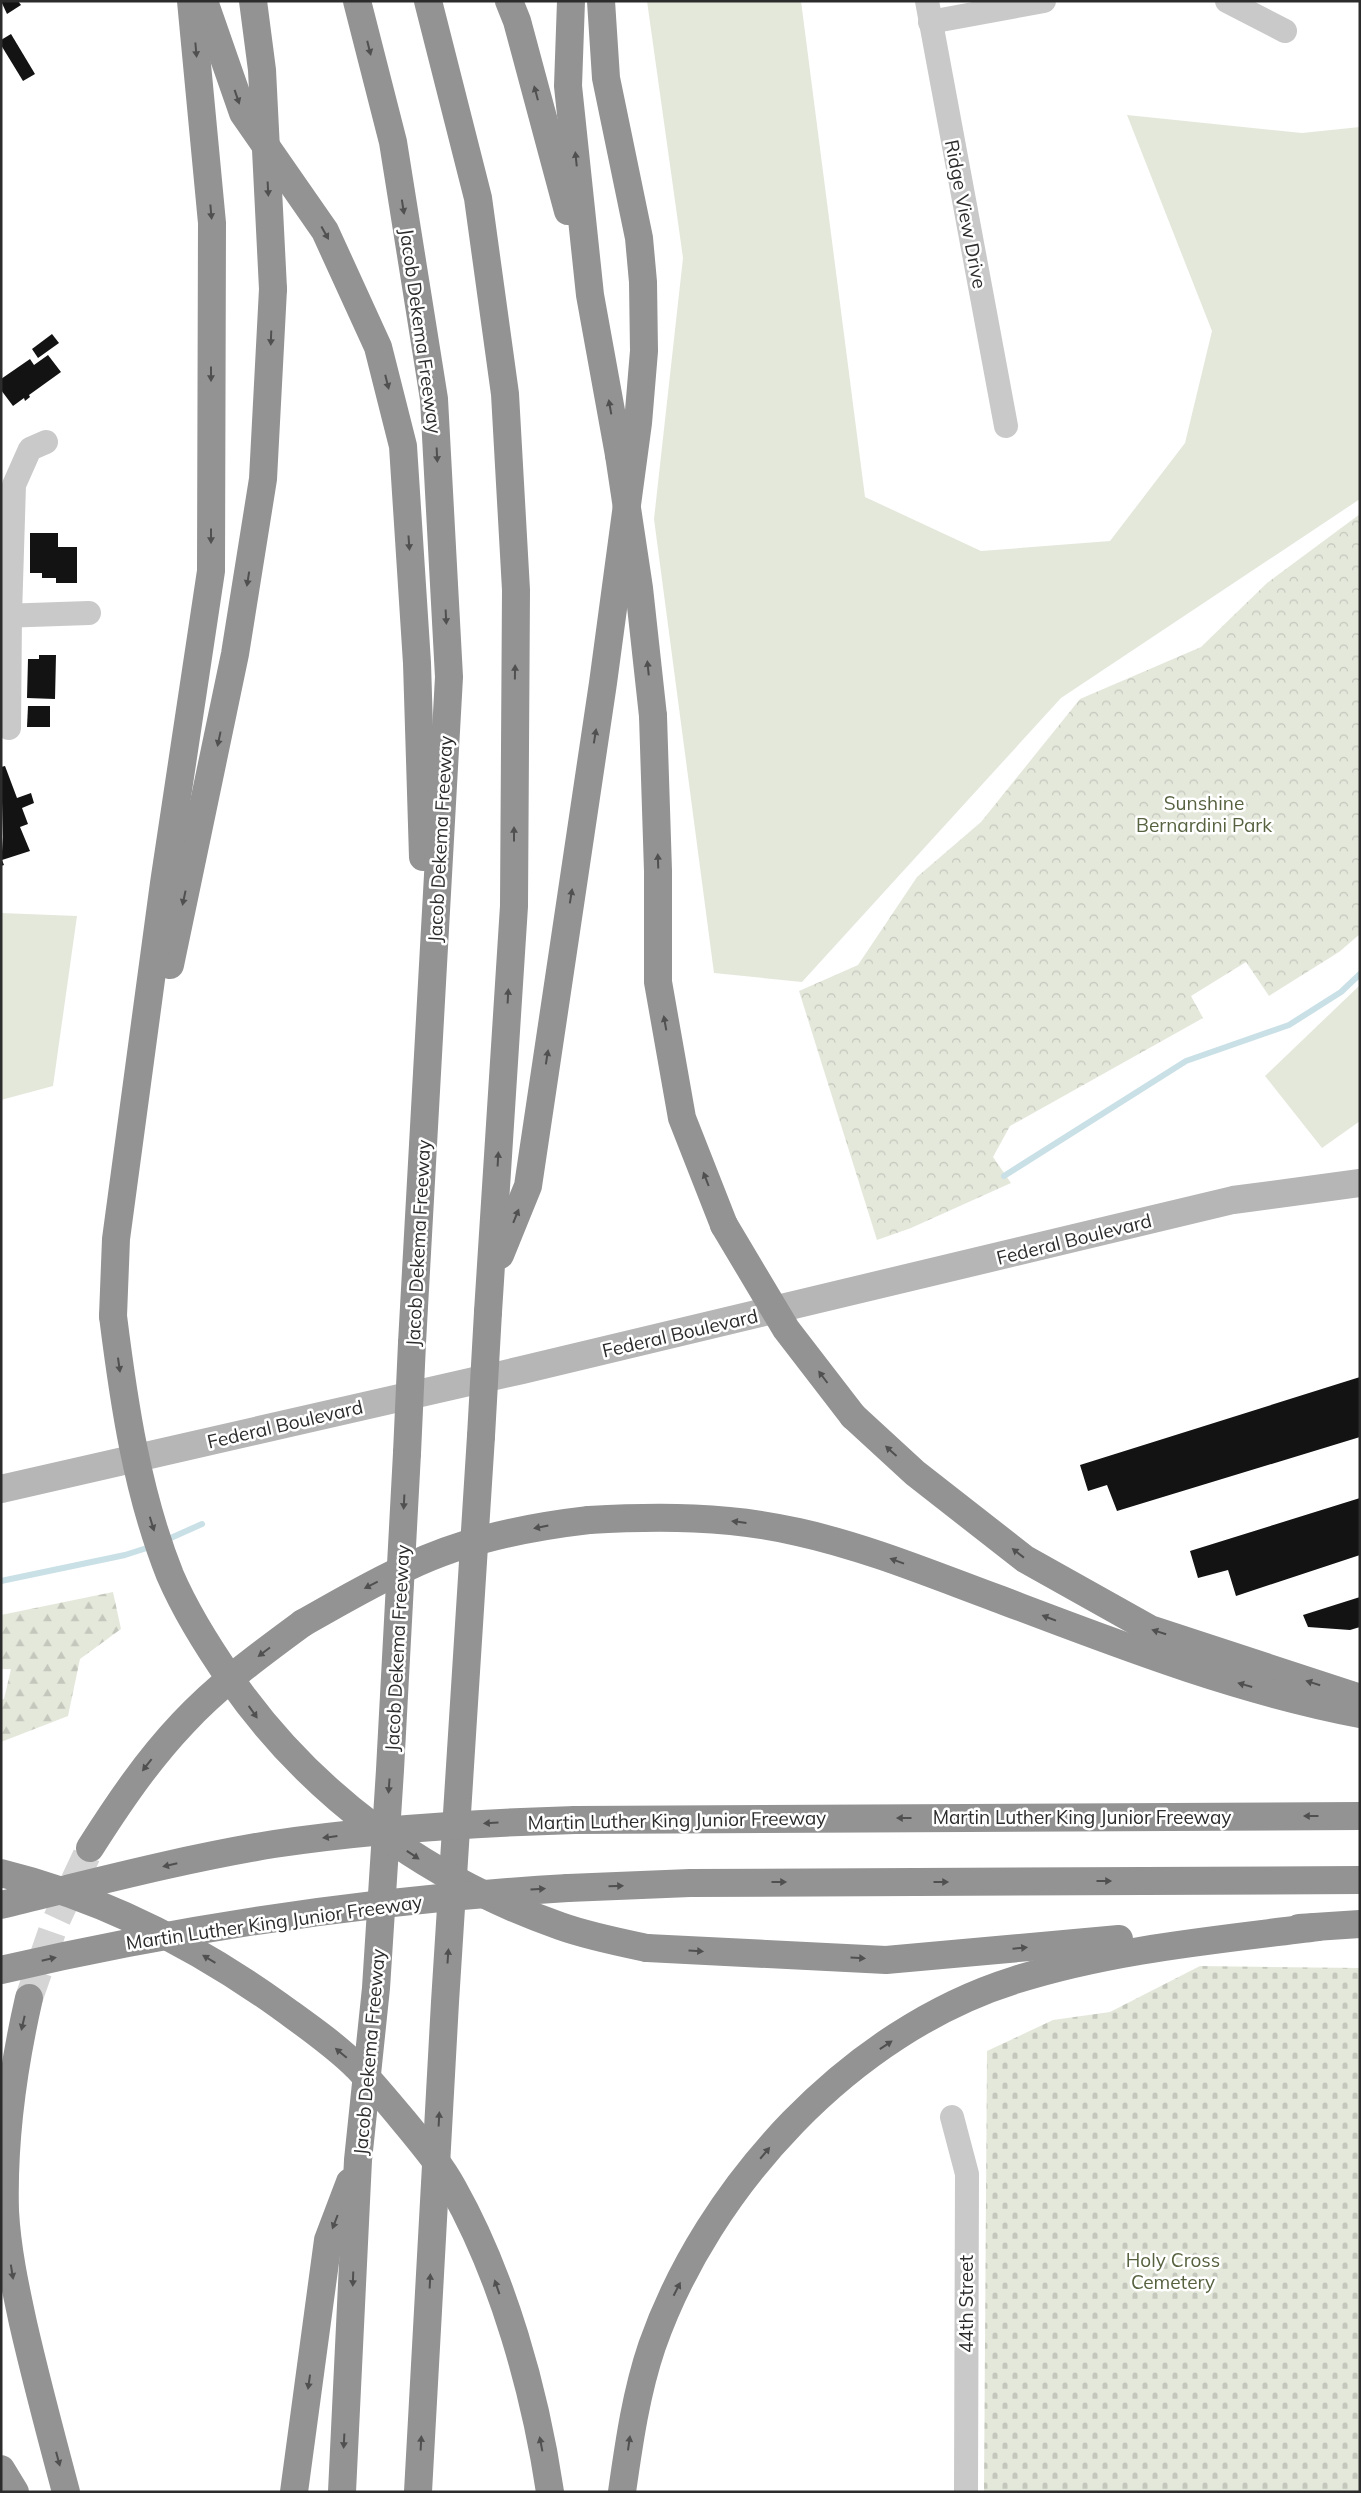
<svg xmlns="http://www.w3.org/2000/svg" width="1361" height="2493" viewBox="0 0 1361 2493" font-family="Mulish,sans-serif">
<defs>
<pattern id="forest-firs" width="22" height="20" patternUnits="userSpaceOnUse" patternTransform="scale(1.25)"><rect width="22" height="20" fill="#e4e8db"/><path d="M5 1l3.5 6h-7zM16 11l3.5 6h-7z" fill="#c4c7bc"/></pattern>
<pattern id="cemetery-stones" width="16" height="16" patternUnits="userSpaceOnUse" patternTransform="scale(1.25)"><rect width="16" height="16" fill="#e4e8db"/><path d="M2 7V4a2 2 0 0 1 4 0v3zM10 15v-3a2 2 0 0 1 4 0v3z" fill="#c4c7bc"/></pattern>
<pattern id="park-crowns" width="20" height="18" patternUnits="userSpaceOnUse" patternTransform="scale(1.25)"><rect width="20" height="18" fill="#e4e8db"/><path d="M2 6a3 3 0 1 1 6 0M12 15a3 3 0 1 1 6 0" fill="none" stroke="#c4c7bc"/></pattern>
</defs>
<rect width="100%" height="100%" fill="#fff"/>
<!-- grass -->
<g fill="#e4e8db">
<polygon points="647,1 801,1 865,497 981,551 1110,541 1185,443 1212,331 1127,115 1302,133 1360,127 1360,499 1061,698 802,982 714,973 654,519 683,258"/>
<polygon points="1,913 77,916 53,1086 1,1100"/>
<polygon points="1360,985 1360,1121 1322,1148 1265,1076"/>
</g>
<!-- forest -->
<polygon fill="url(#forest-firs)" points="113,1592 121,1629 80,1659 68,1716 1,1742 1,1699 4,1699 11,1669 1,1669 1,1615"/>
<!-- cemetery -->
<polygon fill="url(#cemetery-stones)" points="1200,1966 1360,1968 1360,2492 984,2492 987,2051 1053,2020 1110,2012"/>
<!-- park -->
<polygon fill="url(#park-crowns)" points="1360,514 1360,934 1339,952 1269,996 1246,962 1191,996 1203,1018 1010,1126 993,1157 1011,1183 911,1228 877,1240 799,991 858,965 917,877 981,822 1080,699 1201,647 1267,583"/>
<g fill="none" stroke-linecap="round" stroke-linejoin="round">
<!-- stream -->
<g stroke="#c9e0e6" stroke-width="6">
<polyline points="1004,1176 1186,1061 1289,1025 1341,992 1360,974"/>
<polyline points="164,1541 202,1524"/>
<polyline points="1,1581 125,1555 153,1546"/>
</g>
</g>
<!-- building -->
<g fill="#131313">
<polygon points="1,1 18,1 21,5 7,14"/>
<polygon points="11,34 35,74 23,81 1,45 1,40"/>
<polygon points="52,334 59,343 38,358 32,349"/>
<polygon points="48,355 61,372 29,395 30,397 25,401 24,398 13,406 1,390 1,379 30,359 34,365"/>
<polygon points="30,533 58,533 58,547 77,547 77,583 56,583 56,578 42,578 42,573 30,573"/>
<polygon points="39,655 56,655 55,699 27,698 28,659 39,659"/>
<polygon points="28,706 50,706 50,727 27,727"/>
<polygon points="5,766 17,798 31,793 34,803 22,808 28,824 20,827 30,851 2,860 4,865 1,866 3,837 1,767"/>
<polygon points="1360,1377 1360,1437 1117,1511 1107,1485 1088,1491 1080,1465"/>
<polygon points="1360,1498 1360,1555 1236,1596 1228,1570 1198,1578 1190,1551"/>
<polygon points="1360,1597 1360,1627 1350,1630 1308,1627 1303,1615"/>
</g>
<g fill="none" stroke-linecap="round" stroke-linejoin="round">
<!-- highway-tunnel -->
<polyline stroke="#d5d5d5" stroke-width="28" stroke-dasharray="28 14" stroke-linecap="butt" points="29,1998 55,1923 90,1848"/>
<!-- street -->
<g stroke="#c9c9c9" stroke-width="24">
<polyline points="927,1 1006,426"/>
<polyline points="1227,1 1285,31"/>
<polyline points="930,22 1044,1"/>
<polyline points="1,616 89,613"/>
<polyline points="9,728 10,616 14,485 30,449 46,442"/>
<polyline points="952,2117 967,2174 966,2492"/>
</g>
<!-- secondary -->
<polyline stroke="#b6b6b6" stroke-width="28" points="1,1489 522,1370 1233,1200 1360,1183"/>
<!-- highway -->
<g stroke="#939393" stroke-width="28">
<polyline points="204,1 243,113 325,231 378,347 403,446 417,663 423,857"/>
<polyline points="357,1 393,142 434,399 449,677 412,1343"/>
<polyline points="428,1 478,198 505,394 516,590 514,906 488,1312"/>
<polyline points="509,1 517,21 568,211"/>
<polyline points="571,1 568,86 590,295 619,455"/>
<polyline points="653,716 658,871 658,982 682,1118 724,1225"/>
<polyline points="170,965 235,654 263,479 273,289"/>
<polyline points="500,1255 528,1186 603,683 638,423 644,351 643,282 639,238 606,78 601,1"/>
<polyline points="113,1316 116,1239 164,883 211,571 212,223 191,1"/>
<polyline points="853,1416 915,1473 1025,1559 1150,1629 1360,1698"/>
<path d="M589,1520c70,-4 140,-4 209,12 68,15 133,42 198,66 119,45 238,92 364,116"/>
<polyline points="575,1820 1360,1816"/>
<path d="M90,1848c28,-44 57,-87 93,-125 35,-38 78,-69 120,-100"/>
<polyline points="568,1888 690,1883 1360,1880"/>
<polyline points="1299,1928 1360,1924"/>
<polyline points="647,1948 886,1960 1119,1939"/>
<path d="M29,1998c-16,70 -26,141 -24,213 2,38 10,75 18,112 13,57 28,113 43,169"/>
<polyline points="1,2469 15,2492"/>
<polyline points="294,2492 328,2240 350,2182"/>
<polyline points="342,2492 358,2160 376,1988 390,1770 407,1453"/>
<polyline points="418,2492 445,2002 481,1436"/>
<path d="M622,2492c7,-49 14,-99 30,-146 56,-160 199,-315 363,-366 98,-31 202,-40 303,-53"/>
</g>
<!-- highway-bridge -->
<g stroke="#939393" stroke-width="28">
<polyline points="253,1 262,70 273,289"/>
<polyline points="619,455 639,588 653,716"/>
<polyline points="724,1225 786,1329 853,1416"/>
<path d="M113,1316c11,88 24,176 57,259 16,37 38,72 61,105 80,115 197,200 329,246 28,10 58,16 87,22"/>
<polyline points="481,1436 488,1312"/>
<polyline points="407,1453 412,1343"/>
<path d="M303,1623c34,-19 69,-40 105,-56 55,-27 120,-40 181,-47"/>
<path d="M1,1873c102,25 194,72 279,133 26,19 54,38 77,61 16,17 31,35 46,53 18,22 37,44 50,68 50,89 82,203 97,304"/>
<path d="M1,1905c91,-22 181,-46 273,-61 100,-15 200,-21 301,-24"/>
<path d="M1,1970c186,-43 376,-71 567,-82"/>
</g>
</g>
<!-- one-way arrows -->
<defs><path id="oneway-solid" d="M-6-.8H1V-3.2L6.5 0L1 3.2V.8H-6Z" transform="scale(1.25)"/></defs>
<g fill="#505050">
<use href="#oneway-solid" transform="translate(369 48) rotate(76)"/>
<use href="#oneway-solid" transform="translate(196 50) rotate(85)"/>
<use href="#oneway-solid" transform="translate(536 93) rotate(-105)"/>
<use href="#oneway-solid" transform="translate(237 97) rotate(71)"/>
<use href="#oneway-solid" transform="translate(576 159) rotate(-96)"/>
<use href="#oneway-solid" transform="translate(268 189) rotate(87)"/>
<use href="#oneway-solid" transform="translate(403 207) rotate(81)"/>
<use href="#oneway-solid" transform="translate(211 212) rotate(85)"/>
<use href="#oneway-solid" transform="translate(325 233) rotate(61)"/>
<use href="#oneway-solid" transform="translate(271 338) rotate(92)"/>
<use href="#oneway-solid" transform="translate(211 374) rotate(90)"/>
<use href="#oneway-solid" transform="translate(387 382) rotate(76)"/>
<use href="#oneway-solid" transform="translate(610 407) rotate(-100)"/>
<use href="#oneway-solid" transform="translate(437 455) rotate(87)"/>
<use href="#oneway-solid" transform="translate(211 536) rotate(90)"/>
<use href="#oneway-solid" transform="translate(409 543) rotate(86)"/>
<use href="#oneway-solid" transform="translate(248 579) rotate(99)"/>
<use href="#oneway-solid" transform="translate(446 617) rotate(87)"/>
<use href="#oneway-solid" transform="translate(648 668) rotate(-96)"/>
<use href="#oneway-solid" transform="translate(515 672) rotate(-89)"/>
<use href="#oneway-solid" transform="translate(595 736) rotate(-81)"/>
<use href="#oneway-solid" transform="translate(219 739) rotate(102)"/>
<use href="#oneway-solid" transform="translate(514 834) rotate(-90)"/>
<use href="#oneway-solid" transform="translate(658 861) rotate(-92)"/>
<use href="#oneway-solid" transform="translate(571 896) rotate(-81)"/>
<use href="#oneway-solid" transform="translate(184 898) rotate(102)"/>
<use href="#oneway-solid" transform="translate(508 996) rotate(-87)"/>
<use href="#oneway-solid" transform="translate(665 1023) rotate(-100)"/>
<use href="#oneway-solid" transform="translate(547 1057) rotate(-81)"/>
<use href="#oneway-solid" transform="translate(498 1159) rotate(-87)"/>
<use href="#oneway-solid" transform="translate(706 1179) rotate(-111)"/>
<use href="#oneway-solid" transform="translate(516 1216) rotate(-68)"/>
<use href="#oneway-solid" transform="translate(119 1365) rotate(82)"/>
<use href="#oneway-solid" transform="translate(823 1377) rotate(-127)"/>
<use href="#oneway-solid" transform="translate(891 1451) rotate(-138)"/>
<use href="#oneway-solid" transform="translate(404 1502) rotate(93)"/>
<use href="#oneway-solid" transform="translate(739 1522) rotate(-173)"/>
<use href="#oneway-solid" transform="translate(152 1524) rotate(73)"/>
<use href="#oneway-solid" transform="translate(541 1527) rotate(169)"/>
<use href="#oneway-solid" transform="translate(1018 1553) rotate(-142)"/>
<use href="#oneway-solid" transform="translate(897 1561) rotate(-160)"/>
<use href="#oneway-solid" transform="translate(371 1585) rotate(153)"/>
<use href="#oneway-solid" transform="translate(1049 1618) rotate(-159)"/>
<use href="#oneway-solid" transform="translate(1159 1632) rotate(-162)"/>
<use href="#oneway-solid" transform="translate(264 1652) rotate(143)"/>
<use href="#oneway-solid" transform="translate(1313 1683) rotate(-162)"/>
<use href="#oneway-solid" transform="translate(1245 1685) rotate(-164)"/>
<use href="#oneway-solid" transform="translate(253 1712) rotate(55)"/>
<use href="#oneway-solid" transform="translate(147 1765) rotate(128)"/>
<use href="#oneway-solid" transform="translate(389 1786) rotate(94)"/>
<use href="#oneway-solid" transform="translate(1311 1816) rotate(180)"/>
<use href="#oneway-solid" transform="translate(904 1818) rotate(180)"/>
<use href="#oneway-solid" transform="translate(491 1823) rotate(177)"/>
<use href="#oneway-solid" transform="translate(330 1837) rotate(173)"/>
<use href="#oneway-solid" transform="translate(413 1855) rotate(34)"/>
<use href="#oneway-solid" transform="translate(170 1865) rotate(167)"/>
<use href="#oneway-solid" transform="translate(1104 1881)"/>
<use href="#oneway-solid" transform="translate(779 1882)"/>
<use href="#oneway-solid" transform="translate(941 1882)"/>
<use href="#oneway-solid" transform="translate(616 1886) rotate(-2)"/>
<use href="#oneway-solid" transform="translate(538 1889) rotate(-3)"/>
<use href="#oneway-solid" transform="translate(1020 1948) rotate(-5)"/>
<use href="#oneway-solid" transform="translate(696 1951) rotate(3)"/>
<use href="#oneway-solid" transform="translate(448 1956) rotate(-86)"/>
<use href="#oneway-solid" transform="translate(858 1958) rotate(3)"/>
<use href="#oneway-solid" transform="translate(49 1959) rotate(-13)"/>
<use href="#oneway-solid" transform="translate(209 1959) rotate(-149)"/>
<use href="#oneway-solid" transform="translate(23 2023) rotate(103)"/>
<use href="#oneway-solid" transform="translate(886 2045) rotate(-34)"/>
<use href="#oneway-solid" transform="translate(341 2053) rotate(-140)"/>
<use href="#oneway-solid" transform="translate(439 2119) rotate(-87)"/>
<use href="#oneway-solid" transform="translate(765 2153) rotate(-50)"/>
<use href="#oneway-solid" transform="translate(335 2222) rotate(111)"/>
<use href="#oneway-solid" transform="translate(12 2272) rotate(81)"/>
<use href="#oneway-solid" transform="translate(353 2279) rotate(92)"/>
<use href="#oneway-solid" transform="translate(430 2281) rotate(-87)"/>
<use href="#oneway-solid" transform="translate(497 2287) rotate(-109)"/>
<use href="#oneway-solid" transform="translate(677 2289) rotate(-63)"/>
<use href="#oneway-solid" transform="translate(309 2382) rotate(98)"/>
<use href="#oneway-solid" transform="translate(344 2441) rotate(93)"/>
<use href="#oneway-solid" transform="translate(421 2443) rotate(-87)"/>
<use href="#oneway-solid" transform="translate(629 2443) rotate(-82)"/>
<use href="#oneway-solid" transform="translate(541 2444) rotate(-101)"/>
<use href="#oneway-solid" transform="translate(58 2459) rotate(75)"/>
</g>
<g text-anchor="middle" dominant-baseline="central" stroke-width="5" stroke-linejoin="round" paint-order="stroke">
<!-- street labels -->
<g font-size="19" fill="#2c2c2c" stroke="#fff">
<text transform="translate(966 214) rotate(79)">Ridge View Drive</text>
<text transform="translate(421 331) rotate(82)">Jacob Dekema Freeway</text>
<text transform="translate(440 839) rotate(-87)">Jacob Dekema Freeway</text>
<text transform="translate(1074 1239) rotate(-14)">Federal Boulevard</text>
<text transform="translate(418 1243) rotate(-87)">Jacob Dekema Freeway</text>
<text transform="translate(680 1333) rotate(-13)">Federal Boulevard</text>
<text transform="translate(285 1424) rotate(-13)">Federal Boulevard</text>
<text transform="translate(397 1648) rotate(-87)">Jacob Dekema Freeway</text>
<text x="1082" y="1817">Martin Luther King Junior Freeway</text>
<text transform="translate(677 1820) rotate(-1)">Martin Luther King Junior Freeway</text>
<text transform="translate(274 1922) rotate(-8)">Martin Luther King Junior Freeway</text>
<text transform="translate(369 2052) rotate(-85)">Jacob Dekema Freeway</text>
<text transform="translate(966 2304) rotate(-90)">44th Street</text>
</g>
<!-- park labels -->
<g font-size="19" fill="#56623f" stroke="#fff">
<text x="1204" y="803">Sunshine<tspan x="1204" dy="22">Bernardini Park</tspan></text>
<text x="1173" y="2260">Holy Cross<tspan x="1173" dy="22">Cemetery</tspan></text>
</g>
</g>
<!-- border -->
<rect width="1361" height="2493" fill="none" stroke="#2c2c2c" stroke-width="5"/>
</svg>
